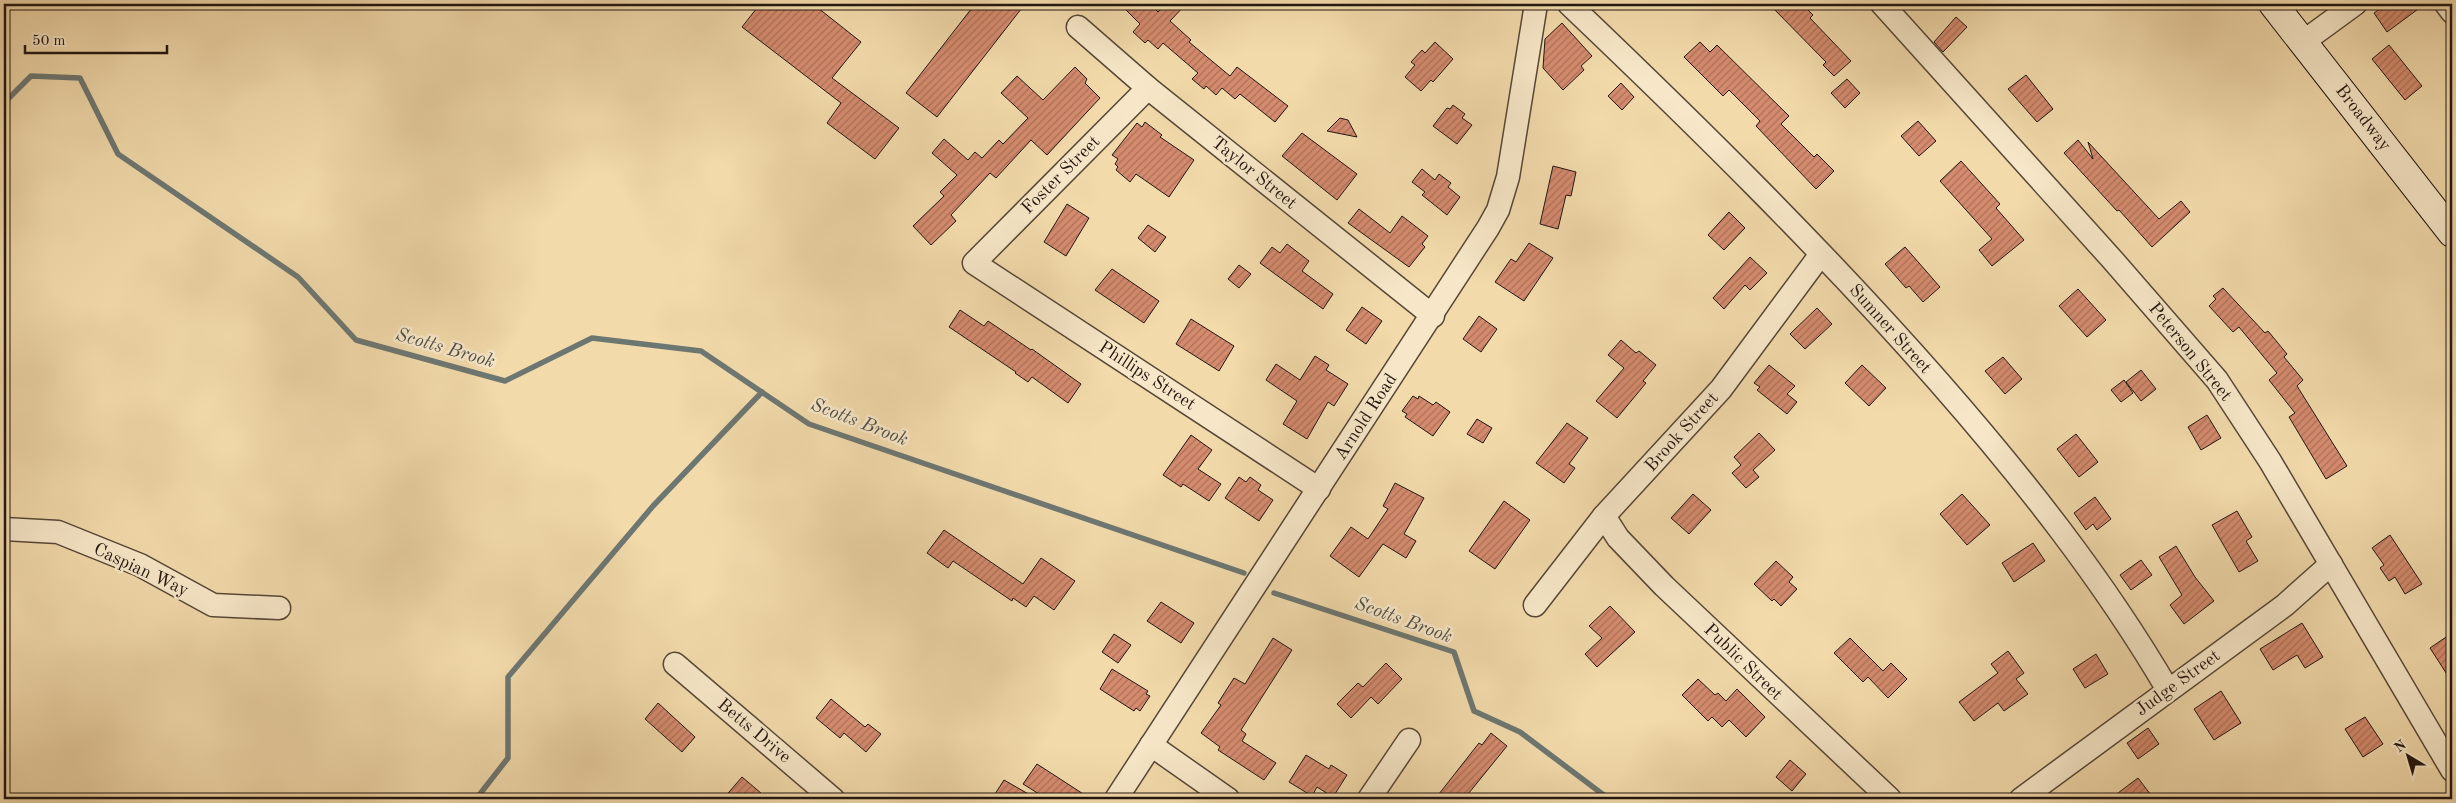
<svg xmlns="http://www.w3.org/2000/svg" width="2456" height="803" viewBox="0 0 2456 803" font-family="'Old Standard TT',serif">
<defs>
<pattern id="building-hatch" width="6" height="6" patternUnits="userSpaceOnUse" patternTransform="scale(1.25)"><rect width="6" height="6" fill="#d58b6e"/><path d="M-1 1l2-2M0 6l6-6M5 7l2-2" fill="none" stroke="#ac7159"/></pattern>
</defs>
<rect width="100%" height="100%" fill="#f2daab"/>
<filter id="stains"><feTurbulence type="fractalNoise" baseFrequency=".004" numOctaves="4"/><feColorMatrix values="0 0 0 0 .2 0 0 0 0 .09 0 0 0 0 .02 0 0 0 .5 -.17"/></filter>
<radialGradient id="worn" r=".72"><stop offset=".6" stop-color="#630" stop-opacity="0"/><stop offset="1" stop-color="#630" stop-opacity=".3"/></radialGradient>
<g fill="none" stroke-linecap="round" stroke-linejoin="round">
<!-- stream -->
<g stroke="#6d7772" stroke-width="5.5">
<polyline points="4,103 31,76 80,78 118,154 298,277 356,340 505,381 592,338 701,351 809,424 1244,573"/>
<polyline points="1274,593 1454,652 1474,711 1520,732 1609,799"/>
<polyline points="476,799 508,758 508,677 653,506 762,392"/>
</g>
</g>
<!-- building -->
<g fill="url(#building-hatch)" stroke="#221610">
<polygon points="760,4 813,4 861,42 832,78 899,128 875,159 827,123 841,103 742,27"/>
<polygon points="975,4 1025,4 937,117 906,93"/>
<polygon points="1120,4 1150,4 1158,12 1165,4 1186,4 1170,21 1191,40 1189,42 1230,76 1237,67 1288,106 1275,122 1240,94 1235,99 1222,88 1216,95 1206,86 1204,89 1192,79 1198,73 1163,43 1158,49 1148,40 1145,43 1133,32 1140,24"/>
<polygon points="1769,4 1802,4 1813,15 1810,18 1851,61 1834,76 1823,65 1826,62"/>
<polygon points="2387,4 2425,4 2387,32 2374,13"/>
<polygon points="1956,17 1967,27 1943,52 1934,42"/>
<polygon points="1562,23 1592,56 1581,66 1584,70 1563,90 1543,68 1545,39"/>
<polygon points="1435,42 1453,59 1433,82 1431,80 1421,91 1405,77 1415,65 1411,62 1422,50 1425,53"/>
<polygon points="1700,42 1710,52 1717,45 1789,116 1781,124 1814,157 1817,154 1834,171 1816,189 1756,126 1760,121 1729,90 1723,96 1684,57"/>
<polygon points="2389,45 2422,86 2405,100 2372,59"/>
<polygon points="1075,67 1087,79 1085,83 1100,98 1047,155 1031,140 996,178 990,173 951,215 956,221 931,245 913,226 944,196 940,192 957,175 932,153 944,139 968,160 975,152 982,158 999,140 1003,144 1028,118 1001,93 1017,76 1043,100"/>
<polygon points="2026,75 2053,109 2037,122 2008,89"/>
<polygon points="1847,79 1860,93 1845,108 1831,93"/>
<polygon points="1621,83 1634,97 1622,110 1608,96"/>
<polygon points="1453,105 1465,114 1462,118 1472,125 1457,144 1433,126 1447,108 1450,109"/>
<polygon points="1340,118 1348,120 1357,137 1327,131"/>
<polygon points="1918,121 1936,141 1919,156 1901,136"/>
<polygon points="1145,122 1162,135 1160,137 1194,160 1169,197 1136,174 1130,182 1116,170 1118,167 1115,164 1118,159 1112,155 1137,123 1142,127"/>
<polygon points="1302,133 1357,174 1337,200 1282,156"/>
<polygon points="2078,140 2093,159 2088,142 2159,219 2181,201 2190,212 2152,247 2119,210 2117,211 2064,153"/>
<polygon points="1961,161 2000,204 1996,208 2024,240 1992,266 1979,250 1992,239 1940,181"/>
<polygon points="1553,166 1576,172 1571,196 1566,195 1558,229 1540,224"/>
<polygon points="1422,169 1435,180 1439,174 1451,183 1448,187 1460,197 1447,215 1422,195 1425,192 1412,182"/>
<polygon points="1067,204 1089,218 1066,256 1044,242"/>
<polygon points="1359,209 1390,233 1402,216 1428,236 1422,244 1425,247 1409,267 1348,223"/>
<polygon points="1729,212 1745,228 1724,250 1708,235"/>
<polygon points="1148,225 1166,237 1155,252 1138,238"/>
<polygon points="1529,243 1553,258 1524,301 1495,282 1511,259 1516,262"/>
<polygon points="1287,244 1309,261 1302,271 1333,294 1323,309 1260,263 1272,247 1280,253"/>
<polygon points="1905,247 1940,287 1923,302 1909,286 1906,288 1885,264"/>
<polygon points="1750,257 1767,273 1750,290 1745,285 1724,309 1713,298"/>
<polygon points="1239,265 1251,274 1239,288 1228,279"/>
<polygon points="1112,269 1159,301 1144,323 1095,290"/>
<polygon points="2223,288 2265,333 2268,331 2287,354 2284,357 2303,380 2297,386 2347,466 2326,479 2289,417 2295,413 2269,380 2277,373 2239,327 2233,332 2209,306 2216,299 2213,296"/>
<polygon points="2078,289 2106,320 2087,337 2059,306"/>
<polygon points="1362,307 1382,321 1366,344 1346,330"/>
<polygon points="1817,308 1832,324 1805,349 1790,334"/>
<polygon points="960,310 984,326 988,321 1031,350 1032,349 1081,384 1068,403 1032,377 1028,382 1015,373 1016,372 949,327"/>
<polygon points="1479,316 1497,329 1481,352 1463,339"/>
<polygon points="1191,319 1234,346 1219,371 1176,344"/>
<polygon points="1621,340 1636,353 1639,351 1656,365 1643,381 1646,383 1617,418 1596,401 1624,368 1608,355"/>
<polygon points="1315,356 1329,365 1326,370 1348,384 1334,406 1328,402 1307,439 1283,424 1297,401 1266,380 1276,364 1300,380"/>
<polygon points="2003,357 2022,379 2005,394 1985,371"/>
<polygon points="1769,365 1795,386 1787,394 1797,402 1787,414 1757,390 1760,387 1754,383"/>
<polygon points="1862,365 1886,388 1869,406 1845,383"/>
<polygon points="2141,370 2156,389 2141,401 2126,382"/>
<polygon points="2124,380 2133,393 2121,402 2111,390"/>
<polygon points="1413,396 1418,399 1419,396 1433,405 1436,402 1450,412 1433,436 1405,417 1407,414 1402,411"/>
<polygon points="2207,415 2221,438 2201,450 2188,427"/>
<polygon points="1477,419 1492,428 1483,443 1467,434"/>
<polygon points="1567,423 1588,438 1569,464 1575,468 1564,483 1536,463"/>
<polygon points="1759,433 1775,450 1753,470 1759,477 1746,488 1732,473 1741,465 1734,457"/>
<polygon points="2076,434 2098,462 2079,477 2057,449"/>
<polygon points="1191,435 1212,450 1198,469 1221,484 1209,501 1183,484 1181,487 1163,475"/>
<polygon points="1239,477 1246,482 1250,477 1261,485 1258,490 1273,500 1259,521 1225,498"/>
<polygon points="1395,483 1424,498 1404,534 1416,541 1406,558 1383,544 1359,577 1330,556 1351,527 1368,539 1388,509 1383,506"/>
<polygon points="1693,494 1711,510 1689,534 1671,518"/>
<polygon points="1962,494 1990,525 1967,545 1940,514"/>
<polygon points="2095,497 2111,519 2097,530 2093,524 2086,530 2074,513"/>
<polygon points="1504,501 1530,520 1495,569 1469,551"/>
<polygon points="2237,511 2252,537 2246,541 2258,561 2239,572 2212,525"/>
<polygon points="944,530 1023,584 1041,558 1075,581 1054,610 1034,596 1026,607 1013,598 1012,601 953,561 948,568 927,553"/>
<polygon points="2390,535 2422,584 2405,594 2395,577 2389,581 2380,568 2384,565 2372,548"/>
<polygon points="2033,543 2045,561 2014,582 2002,563"/>
<polygon points="2176,546 2195,577 2214,601 2184,624 2170,605 2182,595 2159,557"/>
<polygon points="2141,560 2152,575 2131,590 2120,575"/>
<polygon points="1776,561 1793,577 1789,582 1797,589 1781,606 1774,599 1772,601 1754,584"/>
<polygon points="1161,602 1194,623 1181,643 1147,621"/>
<polygon points="1610,606 1635,632 1597,667 1585,654 1602,638 1589,626"/>
<polygon points="2302,623 2323,657 2305,668 2297,655 2273,670 2260,649"/>
<polygon points="2452,633 2452,682 2430,648"/>
<polygon points="1114,634 1131,645 1118,663 1102,652"/>
<polygon points="1273,638 1292,650 1241,730 1246,734 1242,741 1276,763 1264,780 1218,750 1220,747 1201,733 1221,705 1218,703 1234,678 1245,684"/>
<polygon points="1850,638 1883,671 1891,663 1907,679 1888,698 1868,677 1863,682 1834,653"/>
<polygon points="2008,651 2024,673 2016,679 2028,694 2004,711 1998,703 1974,721 1959,702 1998,673 1991,664"/>
<polygon points="2096,654 2108,674 2085,688 2073,669"/>
<polygon points="1386,663 1402,679 1378,704 1371,697 1351,718 1337,704 1358,683 1363,687"/>
<polygon points="1112,669 1148,691 1146,694 1150,696 1140,711 1136,708 1134,711 1100,689"/>
<polygon points="1698,679 1715,695 1718,693 1726,701 1737,689 1765,717 1746,737 1729,720 1722,727 1712,717 1708,721 1682,695"/>
<polygon points="2221,691 2241,723 2214,740 2194,709"/>
<polygon points="831,699 865,727 868,724 881,734 866,752 844,733 840,738 816,718"/>
<polygon points="658,703 695,737 682,752 645,719"/>
<polygon points="2365,717 2383,744 2363,757 2345,729"/>
<polygon points="2148,728 2159,744 2138,759 2127,743"/>
<polygon points="1491,733 1507,746 1464,799 1435,799 1479,743 1482,745"/>
<polygon points="1306,755 1329,769 1331,765 1347,775 1333,797 1317,787 1312,796 1289,782"/>
<polygon points="1790,760 1806,774 1792,791 1776,777"/>
<polygon points="1037,764 1091,799 1047,799 1023,784"/>
<polygon points="742,777 768,799 723,799"/>
<polygon points="2138,778 2154,799 2110,799"/>
<polygon points="1004,780 1037,799 1004,799 995,794"/>
</g>
<g fill="none" stroke-linecap="round" stroke-linejoin="round">
<!-- street casing -->
<g stroke="#564737" stroke-width="25">
<g id="street">
<path d="M1569,4c127,121 253,245 369,377 85,97 165,198 230,309"/>
<polyline points="1882,4 2110,257 2217,380 2270,461 2452,770"/>
<polyline points="2446,4 2452,12"/>
<polyline points="1078,27 1148,88 1433,316"/>
<polyline points="2303,42 2355,4"/>
<polyline points="1148,88 974,263 1319,489"/>
<polyline points="1604,516 1618,538 1664,586 1890,799"/>
<polyline points="4,529 58,532 140,565 213,605 279,608"/>
<polyline points="1535,605 1604,516 1721,389 1821,254"/>
<polyline points="675,664 833,799"/>
<polyline points="1151,745 1228,799"/>
<polyline points="1116,799 1488,228 1498,210 1508,177 1536,4"/>
<polyline points="1369,799 1409,740"/>
<polyline points="2021,799 2285,605 2331,564"/>
</g>
</g>
<!-- secondary casing -->
<g stroke="#221610" stroke-width="30">
<polyline id="secondary" points="2273,4 2452,233"/>
</g>
<!-- street -->
<use href="#street" stroke="#f7e7c8" stroke-width="22"/>
<!-- secondary -->
<use href="#secondary" stroke="#f7e7c8" stroke-width="28"/>
</g>
<g text-anchor="middle" dominant-baseline="central" stroke-width="5" stroke-linejoin="round" paint-order="stroke">
<!-- street labels -->
<g font-size="18" fill="#221610" stroke="#f7e7c8">
<text transform="translate(2363 118) rotate(52)">Broadway</text>
<text transform="translate(1254 173) rotate(39)">Taylor Street</text>
<text transform="translate(1061 175) rotate(-45)">Foster Street</text>
<text transform="translate(1890 329) rotate(48)">Sumner Street</text>
<text transform="translate(2190 352) rotate(51)">Peterson Street</text>
<text transform="translate(1147 376) rotate(33)">Phillips Street</text>
<text transform="translate(1366 417) rotate(-57)">Arnold Road</text>
<text transform="translate(1682 432) rotate(-48)">Brook Street</text>
<text transform="translate(141 570) rotate(25)">Caspian Way</text>
<text transform="translate(1743 662) rotate(44)">Public Street</text>
<text transform="translate(2178 683) rotate(-36)">Judge Street</text>
<text transform="translate(754 731) rotate(40)">Betts Drive</text>
</g>
<!-- water labels -->
<g font-size="19" font-style="italic" fill="#4e4f49" stroke="#f7e7c8">
<text transform="translate(445 349) rotate(16)">Scotts Brook</text>
<text transform="translate(859 423) rotate(21)">Scotts Brook</text>
<text transform="translate(1403 621) rotate(20)">Scotts Brook</text>
</g>
</g>
<!-- margin -->
<rect width="2456" height="803" fill="none" stroke="#f2daab" stroke-width="20"/>
<rect x="5" y="5" width="2446" height="793" fill="none" stroke="#221610" stroke-width="2.5"/>
<rect x="10" y="10" width="2436" height="783" fill="none" stroke="#221610"/>
<!-- north arrow -->
<g transform="translate(2408 756) rotate(322)" stroke="#f7e7c8" stroke-width="4" paint-order="stroke">
<path d="M0-4L9 19L0 12L-9 19Z" fill="#221610"/>
<text y="-8" font-size="14" font-weight="bold" text-anchor="middle" fill="#221610">N</text>
</g>
<!-- scale -->
<path d="M25 45v8h142v-8" fill="none" stroke="#221610" stroke-width="2.5"/>
<text x="32" y="45" font-size="15" fill="#221610" stroke="#f7e7c8" stroke-width="4" paint-order="stroke">50 m</text>
<rect width="100%" height="100%" filter="url(#stains)"/>
<rect width="100%" height="100%" fill="url(#worn)"/>
</svg>
